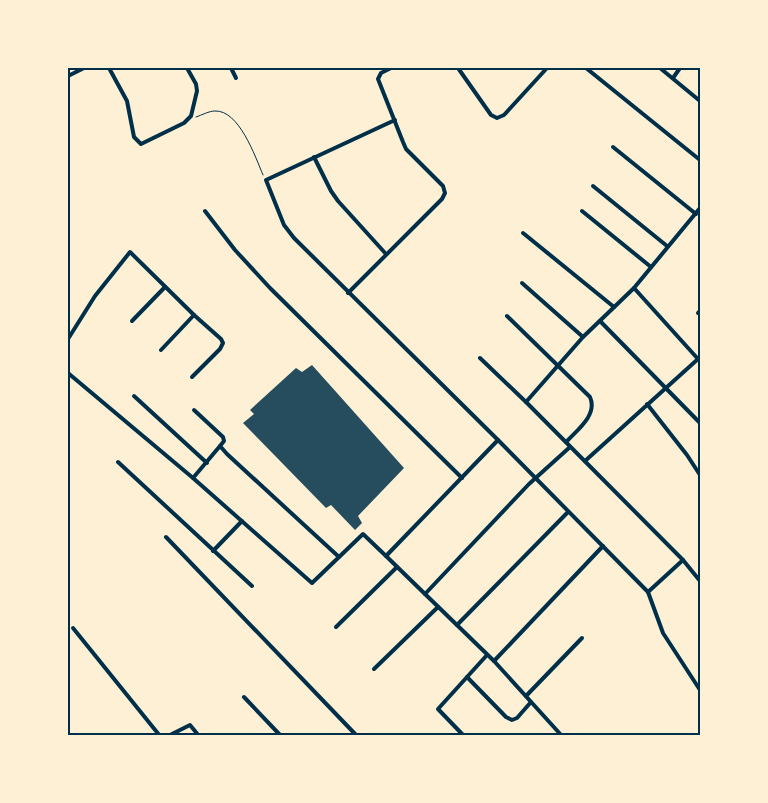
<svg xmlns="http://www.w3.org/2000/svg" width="768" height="803" viewBox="0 0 768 803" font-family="'Times New Roman',serif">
<rect width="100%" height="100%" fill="#fdf0d5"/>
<!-- building -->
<polygon fill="#264d5e" points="312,365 404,468 358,516 362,523 355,530 331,505 326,508 243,423 254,414 250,410 296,368 302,372"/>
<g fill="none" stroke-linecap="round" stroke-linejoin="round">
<!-- path -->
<path stroke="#003049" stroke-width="1" d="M196,117c6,-2 13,-6 19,-6 24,-1 40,45 48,64"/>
<!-- minor -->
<g stroke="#003049" stroke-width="4">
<polyline points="109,68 127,101 134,137 141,144 184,123 191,116 197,91 196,84 187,68"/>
<polyline points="231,68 236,78"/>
<polyline points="458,68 491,115 497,118 504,115 547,68"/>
<polyline points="586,68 700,160"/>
<polyline points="660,68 700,101"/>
<polyline points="68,76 84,68"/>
<polyline points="673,78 680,68"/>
<polyline points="395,120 266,180 284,225 294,238 498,440 386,556 425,594 529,484 570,447"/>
<polyline points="613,147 696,214"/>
<polyline points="314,157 331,191 338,201 386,254"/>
<polyline points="593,186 667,246"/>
<polyline points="700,208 634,288 583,337 526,402 683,560 700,581"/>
<polyline points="205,211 235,250 270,288 462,478"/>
<polyline points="582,211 651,267"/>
<polyline points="523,233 614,307"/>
<polyline points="522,283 583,337"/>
<polyline points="348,293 442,199 445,193 443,186 406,149 403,142 378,79 381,73 391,68"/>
<polyline points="698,313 700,311"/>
<path d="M507,316l83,81c8,18 -13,33 -24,45"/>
<polyline points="132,321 165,287"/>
<polyline points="600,321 700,423"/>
<polyline points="68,339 95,296 130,252 194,315 161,350"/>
<polyline points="480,358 526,402"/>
<polyline points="68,373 193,478 312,583 363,534 386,556"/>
<polyline points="192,377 220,349 223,343 221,339 194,315"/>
<polyline points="134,396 207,463"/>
<polyline points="647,404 687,455 700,475"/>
<polyline points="194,410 223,437 224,441 220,446"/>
<polyline points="498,440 648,592 683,560"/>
<polyline points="585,461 698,359 634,288"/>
<polyline points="118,462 252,586"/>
<polyline points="193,478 220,446 227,454 339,557"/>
<polyline points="166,537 357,736"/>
<polyline points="213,551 242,521"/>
<polyline points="648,592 663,633 700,690"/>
<polyline points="425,594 494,661 562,736"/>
<polyline points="457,625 568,512"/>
<polyline points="336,627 397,567"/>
<polyline points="73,628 160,736"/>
<polyline points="494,661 603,546"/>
<polyline points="374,669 438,607"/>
<polyline points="467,677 506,717 512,720 517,718 531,702"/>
<polyline points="526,696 582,638"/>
<polyline points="244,697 281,736"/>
<polyline points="168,736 190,725 199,736"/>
<polyline points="464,736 438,709 487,655"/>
</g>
</g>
<!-- border -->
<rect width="768" height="803" fill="none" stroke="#fdf0d5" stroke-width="138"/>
<rect x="69" y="69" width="630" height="665" fill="none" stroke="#003049" stroke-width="2"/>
</svg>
